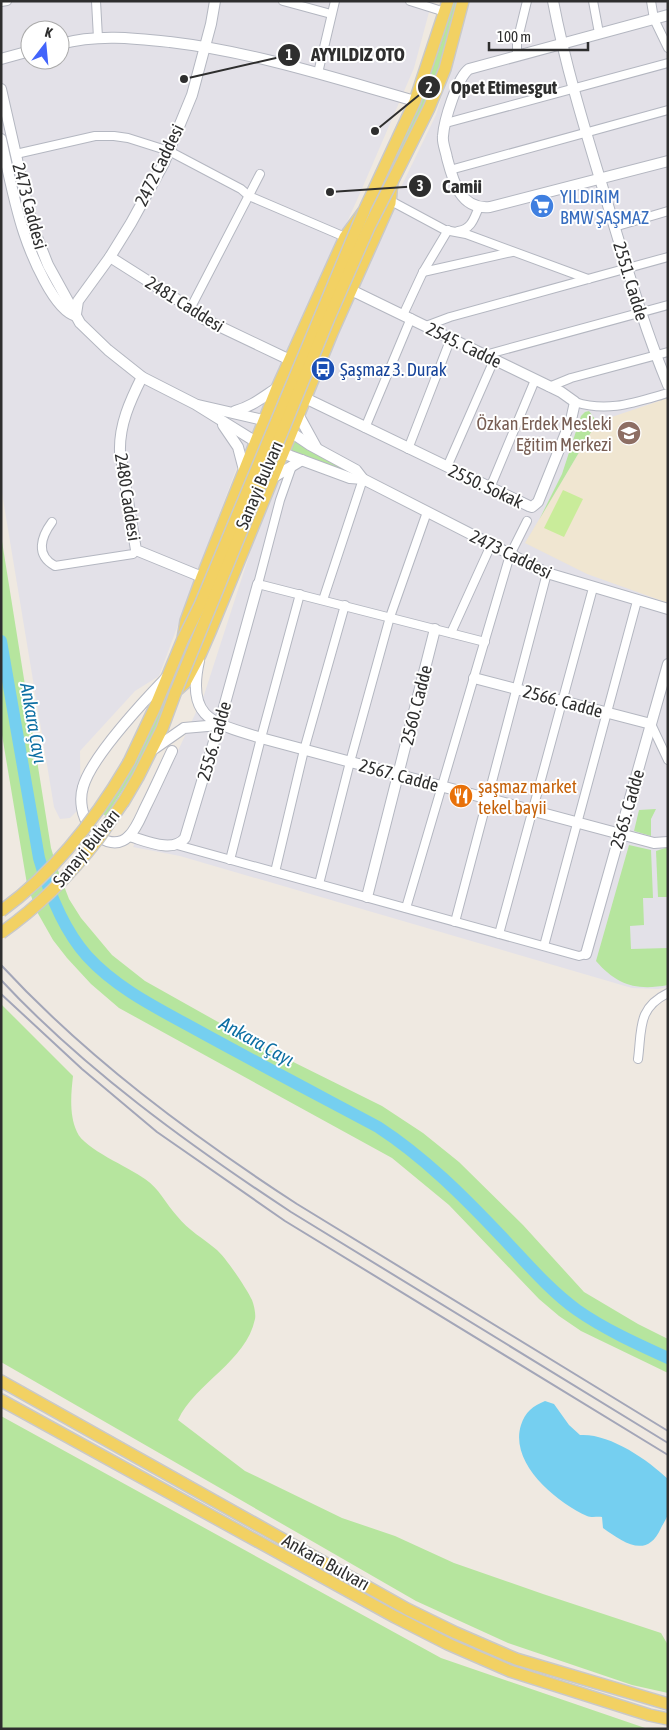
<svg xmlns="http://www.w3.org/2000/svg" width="669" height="1730" viewBox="0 0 669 1730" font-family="'Asap Condensed',sans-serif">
<rect width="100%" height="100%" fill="#efe9e1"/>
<!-- industrial -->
<g fill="#e3e1e8" fill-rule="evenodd">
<path d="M1,1h431l-18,67 -53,123 -126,281 -76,204 -24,15 -55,60 1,56 -11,11 -10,1 -6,-12 -53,-320zM30,30h30v30h-30z"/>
<polygon points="470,1 668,1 668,987 658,989 632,988 180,856 133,847 204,695 303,389 436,115"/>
</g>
<!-- education -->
<polygon fill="#f0e6d1" points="668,398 668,603 587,574 525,543 597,422"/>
<!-- green -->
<g fill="#b6e59e">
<polygon points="453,1 460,1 434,84 285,415 274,411 423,95"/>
<polygon points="589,411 597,422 539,520 562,474 581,416 585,412"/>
<polygon points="293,439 356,475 355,476 289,450"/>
<polygon points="249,492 152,738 131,777 106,816 103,814 128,771"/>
<polygon points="1,535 51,848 57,868 69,899 81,918 112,955 145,981 259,1045 382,1106 423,1133 459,1162 523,1225 584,1292 638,1324 668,1339 668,1373 581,1331 559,1316 539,1299 449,1205 392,1158 119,1008 91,984 67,958 53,940 36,910 27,884 1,729"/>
<polygon points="656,809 651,819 651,836 634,831 639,810"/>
<path d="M629,845l22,5 2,48h-10l1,27 -14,1 1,23 37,-1v37c-32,6 -51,0 -72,-24z"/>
<polygon points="668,847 668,897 658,897 656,851"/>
<path d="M1,1004l72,72c-2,18 -4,39 4,56 7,17 52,35 68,47 14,9 21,25 32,37 11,14 27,23 40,34 9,8 30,39 35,50 2,5 4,14 3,19 -9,43 -59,63 -77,101l67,51 97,47 53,18 59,27 89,31 118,39 7,12v48l-36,-8 -124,-42 -92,-42 -415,-239z"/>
<polygon points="1,1416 441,1658 648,1729 1,1729"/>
</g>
<!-- pitch -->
<polygon fill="#c9ec9a" points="563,490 583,499 564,537 544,528"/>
<!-- water -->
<path fill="#75cff0" d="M545,1401l9,3 15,21 11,10c29,-2 67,24 88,44 0,9 1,26 0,35 -1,4 -5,10 -7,14 -14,32 -38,14 -58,0l-1,-11c-4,-1 -10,1 -15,-1 -31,-14 -78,-53 -66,-91 4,-13 12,-19 24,-24z"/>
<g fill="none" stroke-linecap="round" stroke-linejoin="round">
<!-- river -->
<path stroke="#75cff0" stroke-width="12" d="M1,641l38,217c10,35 24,71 48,98 30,33 72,53 110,74 60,33 121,65 181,97 46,30 84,68 122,108 25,26 48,54 77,75 27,19 60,34 91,48"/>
<!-- street casing -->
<g stroke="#b4b7c1" stroke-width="10">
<g id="street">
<polyline points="96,1 98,38"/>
<polyline points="283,1 331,14"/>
<polyline points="410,1 445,12"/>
<polyline points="593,1 599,33"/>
<polyline points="651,1 654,19 668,48"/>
<polyline points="1,2 7,1"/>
<polyline points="517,55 517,42 527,1"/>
<polyline points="318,73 335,1"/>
<polyline points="446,123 668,63"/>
<polyline points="16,154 95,136 114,136 128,138 169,151 241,189 249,196 345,237"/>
<polyline points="450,170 668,110"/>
<polyline points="391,201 445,230 466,234 588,279"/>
<polyline points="614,227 668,211"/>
<path d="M458,231c14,-2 16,-13 21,-24"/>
<polyline points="423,272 512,252"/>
<polyline points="190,309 260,174"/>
<polyline points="403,315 423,272 448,230"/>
<polyline points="426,326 450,317 668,257"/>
<polyline points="485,355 668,305"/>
<polyline points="549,387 571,378 668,352"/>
<path d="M575,402c33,11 61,0 93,-9"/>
<polyline points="365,428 411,318"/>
<polyline points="408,449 451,338"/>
<polyline points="292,466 280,500 258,584 485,642"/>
<polyline points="447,467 494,360"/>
<polyline points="490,488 535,380"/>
<path d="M52,522c-11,15 -17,33 3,44l78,-12 3,-4"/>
<polyline points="323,600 363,479"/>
<polyline points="451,633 491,545"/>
<polyline points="651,724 668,760"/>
<polyline points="177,845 579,956 586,954"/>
<polyline points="230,860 261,738 300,594"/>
<polyline points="275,872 304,750 345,605"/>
<polyline points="319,884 350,762 390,617 427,512"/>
<polyline points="406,908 510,555 527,521"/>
<polyline points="455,922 547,573"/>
<polyline points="499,934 593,588"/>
<polyline points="544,946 637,601"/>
<path d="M638,1059c4,-30 -1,-51 30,-66"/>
</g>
</g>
<!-- secondary casing -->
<g stroke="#b4b7c1" stroke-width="12">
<g id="secondary">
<path d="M553,1c13,68 34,135 54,201 19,62 36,123 61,183"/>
<path d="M668,15l-199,54c-12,9 -25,52 -26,67 -1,7 3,15 4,22 6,23 13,52 43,49l178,-46"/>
<path d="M60,44c37,-10 73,-6 110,-2 84,10 164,36 245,59"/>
<polyline points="1,59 30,51"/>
<polyline points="1,89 26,199 35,232 48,265 80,323 108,350 142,377 195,404 261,445"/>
<path d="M1,139c7,31 13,64 23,94 7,21 30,78 52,83"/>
<polyline points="110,257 181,302 204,319 290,360"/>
<polyline points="76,314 78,301 110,257 131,223 164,163 192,95 211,24 215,1"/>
<path d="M142,377c-12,24 -23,48 -22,75l16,98 66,27"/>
<polyline points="305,398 529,506 532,507 538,502 571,420 575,402 561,392 351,290"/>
<polyline points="198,405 272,422"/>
<path d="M235,411c16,-4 28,-14 42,-23"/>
<polyline points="299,416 316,447"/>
<polyline points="223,425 238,447 244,470"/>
<polyline points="285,428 310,445 356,470 363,479 547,573 668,609"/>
<polyline points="277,451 350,478 363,479"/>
<polyline points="274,477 302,460"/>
<path d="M199,661c-13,59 15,62 62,77l393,105 14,-1"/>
<path d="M166,678c-22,23 -75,80 -83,109 -4,13 -1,30 7,40 8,13 26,22 39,9 8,-8 12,-20 17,-30 9,-18 17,-36 26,-55"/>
<polyline points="474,678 651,724"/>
<polyline points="151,751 184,728 219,725"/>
<path d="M129,836c15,4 44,18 56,2l34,-113 39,-141"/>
<polyline points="367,897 435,629"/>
<polyline points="586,954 668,664"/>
</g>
</g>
<!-- primary casing -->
<g stroke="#c9c9c9" stroke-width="14">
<g id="primary">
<polyline points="129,762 155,707 183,639 186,621 202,577 277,388 345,237 364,211 415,101 448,1"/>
<polyline points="124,801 138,777 162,729 176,691 185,683 200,655 210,632 332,333 390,203 392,182 429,108 445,69 463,1"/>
<polyline points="1,1381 407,1609 456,1633 516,1659 668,1704"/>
<polyline points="1,1400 395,1617 448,1644 510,1671 649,1715 668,1719"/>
</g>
</g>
<!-- street -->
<use href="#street" stroke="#fff" stroke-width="8"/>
<!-- secondary -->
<use href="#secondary" stroke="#fff" stroke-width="10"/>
<!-- primary -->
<use href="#primary" stroke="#f2d163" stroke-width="11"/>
<!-- rail -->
<g stroke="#a3a6b8" stroke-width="2">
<path d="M1,965c86,93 190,170 296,239l371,227"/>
<path d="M1,980c83,89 188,165 290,232l377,231"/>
<polyline points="1,994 82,1069 157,1132 285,1221 668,1455"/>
</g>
<!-- primary-bridge casing -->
<g stroke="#c9c9c9" stroke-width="14" stroke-linecap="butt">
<g id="primary-bridge">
<polyline points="183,639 200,605 364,211"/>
<polyline points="176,691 329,318 369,227 392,182"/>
<path d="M1,911c54,-39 95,-92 128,-149"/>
<path d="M1,933c37,-26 69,-58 97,-94 9,-12 17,-26 26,-38"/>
</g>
</g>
<!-- primary-bridge -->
<use href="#primary-bridge" stroke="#f2d163" stroke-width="11"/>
</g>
<!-- icons -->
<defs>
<g id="supermarket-disc" transform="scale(1.25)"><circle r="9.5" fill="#3f7fe0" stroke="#fff"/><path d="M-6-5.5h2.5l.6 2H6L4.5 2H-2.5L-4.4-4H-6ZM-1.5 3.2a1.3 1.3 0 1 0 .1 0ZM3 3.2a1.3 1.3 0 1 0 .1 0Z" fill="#fff"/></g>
<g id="bus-disc" transform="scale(1.25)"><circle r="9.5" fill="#1a4fb4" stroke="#fff"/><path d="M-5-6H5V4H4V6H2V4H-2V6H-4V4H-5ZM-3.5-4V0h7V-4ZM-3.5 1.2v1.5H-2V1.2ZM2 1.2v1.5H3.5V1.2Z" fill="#fff"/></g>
<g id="school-disc" transform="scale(1.25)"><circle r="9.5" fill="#8d6e63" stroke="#fff"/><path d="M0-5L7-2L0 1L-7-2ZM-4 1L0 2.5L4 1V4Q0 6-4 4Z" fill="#fff"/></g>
<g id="restaurant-disc" transform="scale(1.25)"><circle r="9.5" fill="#e8710a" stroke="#fff"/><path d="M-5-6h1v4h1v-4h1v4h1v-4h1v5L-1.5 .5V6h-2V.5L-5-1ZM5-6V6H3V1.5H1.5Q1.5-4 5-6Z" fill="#fff"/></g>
</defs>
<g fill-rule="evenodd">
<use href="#supermarket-disc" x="542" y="206"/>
<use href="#bus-disc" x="323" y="369"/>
<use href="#school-disc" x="629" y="433"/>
<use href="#restaurant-disc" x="461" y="796"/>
</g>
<g text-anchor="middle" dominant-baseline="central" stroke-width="4" stroke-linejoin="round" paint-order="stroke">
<!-- street labels -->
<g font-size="18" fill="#2e2e2e" stroke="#fff">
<text transform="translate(159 165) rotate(-64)">2472 Caddesi</text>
<text transform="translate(30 206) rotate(75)">2473 Caddesi</text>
<text transform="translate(631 281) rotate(73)">2551. Cadde</text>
<text transform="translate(185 304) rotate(32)">2481 Caddesi</text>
<text transform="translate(464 345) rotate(26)">2545. Cadde</text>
<text transform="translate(259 485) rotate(-67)">Sanayi Bulvarı</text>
<text transform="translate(486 486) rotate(25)">2550. Sokak</text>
<text transform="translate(128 497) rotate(81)">2480 Caddesi</text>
<text transform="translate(511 554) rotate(26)">2473 Caddesi</text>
<text transform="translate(563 701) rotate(15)">2566. Cadde</text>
<text transform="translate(416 705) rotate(-76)">2560. Cadde</text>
<text transform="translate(214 741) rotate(-74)">2556. Cadde</text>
<text transform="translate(399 775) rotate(15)">2567. Cadde</text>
<text transform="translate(627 809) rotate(-74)">2565. Cadde</text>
<text transform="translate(86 848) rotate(-51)">Sanayi Bulvarı</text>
<text transform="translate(326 1562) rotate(29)">Ankara Bulvarı</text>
</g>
<!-- shop labels -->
<g font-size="18" fill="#366cbe" stroke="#fff" text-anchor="start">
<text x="560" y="196">YILDIRIM<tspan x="560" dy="21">BMW ŞAŞMAZ</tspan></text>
</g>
<!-- transit labels -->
<g font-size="18" fill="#164399" stroke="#fff" text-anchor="start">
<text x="340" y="369">Şaşmaz 3. Durak</text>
</g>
<!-- education labels -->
<g font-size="18" fill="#785e54" stroke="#fff" text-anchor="end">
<text x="612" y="423">Özkan Erdek Mesleki<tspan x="612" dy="21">Eğitim Merkezi</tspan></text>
</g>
<!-- food labels -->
<g font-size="18" fill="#c56008" stroke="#fff" text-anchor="start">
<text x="478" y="786">şaşmaz market<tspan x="478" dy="21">tekel bayii</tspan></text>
</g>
<!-- water labels -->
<g font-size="19" font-style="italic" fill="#0d6fa3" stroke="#fff">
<text transform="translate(34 723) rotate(80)">Ankara Çayı</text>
<text transform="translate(257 1041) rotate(29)">Ankara Çayı</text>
</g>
</g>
<!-- callouts -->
<path fill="none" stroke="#2e2e2e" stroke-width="2" d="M184 79L289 55M375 131L429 87M330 192L420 186"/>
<g fill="#2e2e2e" stroke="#fff" stroke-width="2">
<circle cx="184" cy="79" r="5"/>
<circle cx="375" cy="131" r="5"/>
<circle cx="330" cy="192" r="5"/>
<circle cx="289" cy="55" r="12"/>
<circle cx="429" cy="87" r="12"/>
<circle cx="420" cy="186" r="12"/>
</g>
<g font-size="15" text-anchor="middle" font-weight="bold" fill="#fff">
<text x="289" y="60">1</text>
<text x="429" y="93">2</text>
<text x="420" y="191">3</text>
</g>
<g font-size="19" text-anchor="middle" font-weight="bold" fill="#2e2e2e" stroke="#fff" stroke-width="4" stroke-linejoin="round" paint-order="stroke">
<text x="358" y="61">AYYILDIZ OTO</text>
<text x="504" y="94">Opet Etimesgut</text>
<text x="462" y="193">Camii</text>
</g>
<!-- border -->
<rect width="669" height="1730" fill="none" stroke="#2e2e2e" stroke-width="5"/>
<!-- north arrow -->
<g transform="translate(45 45) rotate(16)"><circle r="24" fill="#ffffff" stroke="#ababab"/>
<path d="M0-4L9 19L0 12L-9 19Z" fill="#4264fb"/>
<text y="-8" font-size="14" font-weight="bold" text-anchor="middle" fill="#2e2e2e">K</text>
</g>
<!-- scale -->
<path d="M489 42v8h99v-8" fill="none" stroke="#2e2e2e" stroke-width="2.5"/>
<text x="497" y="42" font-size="15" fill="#2e2e2e" stroke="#ffffff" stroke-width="4" paint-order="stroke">100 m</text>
</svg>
